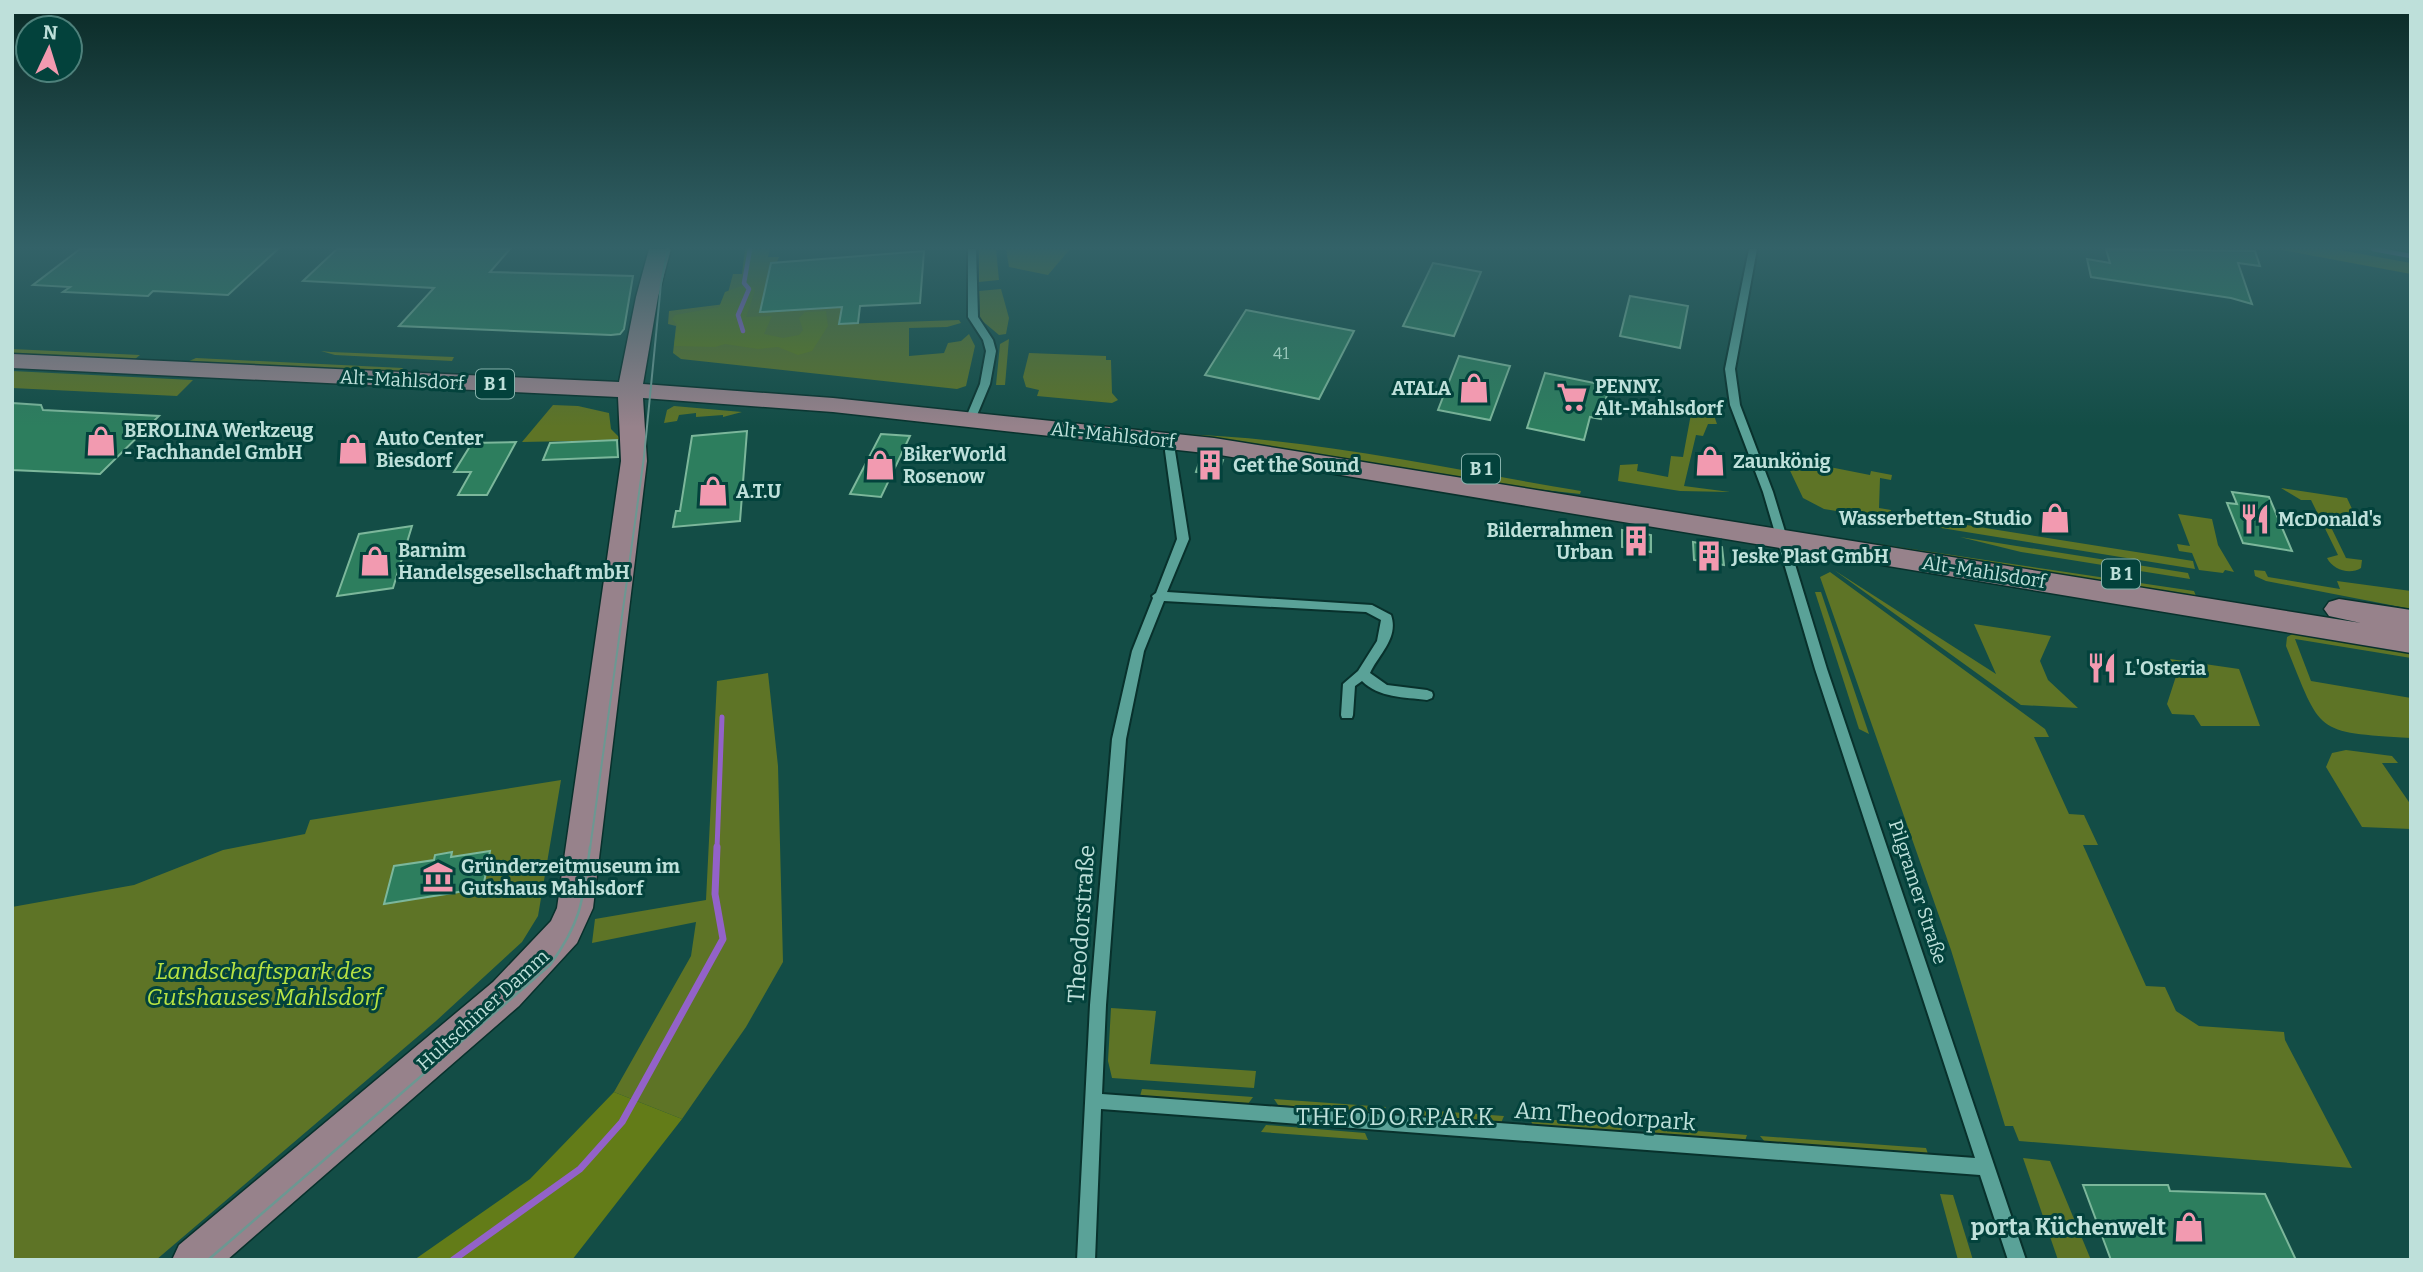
<svg xmlns="http://www.w3.org/2000/svg" width="2423" height="1272" viewBox="0 0 2423 1272" font-family="Bitter,serif">
<rect width="100%" height="100%" fill="#134d46"/>
<!-- green -->
<g fill="#5e7426">
<polygon points="745,249 770,249 768,257 779,257 777,262 771,263 760,312 842,307 840,324 959,320 961,323 947,327 909,328 909,356 944,353 948,343 961,341 969,334 975,346 966,386 957,389 681,359 673,353 676,326 668,324 669,311 725,304 733,274 742,274"/>
<polygon points="979,249 996,249 999,280 979,282"/>
<polygon points="1006,249 1070,249 1048,275 1009,267"/>
<polygon points="2276,249 2334,249 2411,263 2411,274"/>
<polygon points="1001,289 1009,318 1006,334 999,335 980,319 979,291"/>
<polygon points="1009,339 1005,385 996,385 1000,344"/>
<polygon points="12,349 140,355 135,359 12,356"/>
<polygon points="321,351 331,352 454,357 452,361 335,355"/>
<polygon points="1029,353 1106,356 1106,360 1111,360 1112,393 1118,400 1112,403 1037,396 1039,390 1026,387 1023,377"/>
<polygon points="196,358 403,368 399,373 187,362"/>
<polygon points="12,371 193,380 177,396 12,388"/>
<polygon points="1693,403 1711,407 1717,424 1708,424 1703,436 1696,435 1684,486 1730,492 1680,491 1618,481 1620,465 1638,464 1637,471 1668,477 1671,456 1683,457"/>
<polygon points="553,405 578,406 609,413 611,429 622,440 522,442"/>
<polygon points="674,406 742,412 723,417 723,415 696,417 696,413 679,415 677,421 664,423 667,410"/>
<path d="M1178,434c135,4 270,35 403,57l-1,3 -90,-10 -312,-48z"/>
<polygon points="1784,458 1870,475 1871,471 1892,475 1891,480 1880,478 1879,508 1891,510 1891,513 2193,561 2195,569 1824,509 1803,498"/>
<path d="M2281,488l66,10 6,13 -7,4 1,3 -17,-2 3,7h-4l17,35 16,2 -1,8c-11,7 -28,2 -34,-10l11,-3 -27,-55h-10z"/>
<polygon points="2178,514 2212,519 2218,545 2234,572 2225,570 2223,573 2199,570 2192,553 2179,551 2177,544 2190,546"/>
<polygon points="1831,537 2194,591 2198,601 1834,542"/>
<polygon points="1960,537 2188,573 2190,579 2021,552"/>
<polygon points="1834,570 1996,674 1974,624 2051,636 2040,661 2048,680 2078,708 2021,705"/>
<polygon points="2254,570 2265,571 2268,577 2340,589 2337,581 2411,591 2411,609 2266,581 2255,576"/>
<polygon points="1830,572 2045,729 2049,737 2034,737 2069,814 2084,815 2098,845 2083,845 2146,986 2165,987 2176,1011 2199,1026 2284,1032 2285,1040 2352,1168 2019,1141 2013,1126 2005,1126 1951,950 1820,577"/>
<polygon points="1815,592 1821,592 1869,734 1859,729"/>
<path d="M2298,631l113,17v10l-116,-19 16,42 100,17v40c-98,-6 -89,-4 -125,-92l1,-9z"/>
<polygon points="2170,659 2239,669 2260,726 2201,726 2194,715 2172,714 2167,704 2178,670"/>
<polygon points="768,673 778,766 783,962 746,1027 682,1119 614,1092 691,956 696,922 592,943 595,919 706,900 717,681"/>
<polygon points="2346,750 2392,756 2398,763 2382,763 2411,805 2411,829 2362,827 2326,767 2332,753"/>
<polygon points="561,780 538,916 522,942 436,1021 156,1260 12,1260 12,907 134,885 223,850 305,834 310,820"/>
<polygon points="1111,1008 1156,1011 1150,1064 1256,1071 1254,1088 1112,1078 1108,1061"/>
<polygon points="1142,1089 1253,1097 1248,1104 1140,1096"/>
<polygon points="1274,1099 1386,1107 1382,1113 1278,1105"/>
<polygon points="1409,1109 1504,1116 1501,1123 1414,1116"/>
<polygon points="1529,1118 1623,1125 1621,1131 1533,1125"/>
<polygon points="1266,1125 1365,1133 1368,1140 1261,1132"/>
<polygon points="1647,1127 1747,1135 1745,1141 1653,1134"/>
<polygon points="1760,1136 1926,1148 1928,1154 1765,1142"/>
<polygon points="2023,1158 2050,1161 2091,1260 2058,1260"/>
<polygon points="1940,1194 1953,1195 1973,1260 1958,1260"/>
</g>
<!-- forest -->
<g fill="#637c18">
<polygon points="741,286 754,287 755,291 746,317 772,316 764,334 783,338 799,335 803,330 799,318 805,312 826,311 828,326 812,351 798,355 778,347 758,349 725,344 715,347 674,346 677,325 672,319 675,315 719,307 725,292"/>
<polygon points="614,1092 682,1119 572,1260 414,1260 530,1179"/>
</g>
<g fill="none" stroke-linecap="round" stroke-linejoin="round">
<!-- stream-far2 -->
<g stroke="#9362c9" stroke-width="4.5">
<polyline points="2373,249 2411,256"/>
<polyline points="743,331 738,315 749,289 744,283 750,249"/>
</g>
<!-- stream-far1 -->
<polyline stroke="#9362c9" stroke-width="5" points="717,849 722,717"/>
<!-- stream -->
<polyline stroke="#9362c9" stroke-width="7" points="453,1260 580,1169 622,1122 723,939 715,894 717,847"/>
</g>
<!-- building -->
<g fill="#2d7e5e" stroke="#7cb79b" stroke-width="2">
<polygon points="80,249 278,249 228,295 153,291 148,296 63,292 70,287 33,285"/>
<polygon points="337,249 510,249 490,272 633,276 624,329 620,334 611,335 399,326 434,288 303,281"/>
<polygon points="2106,249 2255,251 2260,266 2238,263 2252,304 2231,298 2091,277 2087,259 2110,263"/>
<polygon points="924,251 920,303 860,306 858,323 839,324 842,307 760,312 771,263"/>
<polygon points="1433,263 1481,272 1454,336 1403,326"/>
<polygon points="1630,296 1688,306 1680,348 1620,336"/>
<polygon points="1246,310 1354,331 1319,399 1205,375"/>
<polygon points="1459,356 1510,366 1490,420 1438,410"/>
<polygon points="1545,373 1609,386 1601,419 1590,417 1584,440 1527,428"/>
<polygon points="12,403 41,405 43,410 159,416 100,474 12,470"/>
<polygon points="747,431 740,521 673,527 676,511 680,511 692,436"/>
<polygon points="881,434 910,436 881,497 850,494"/>
<polygon points="617,440 618,457 543,460 550,443"/>
<polygon points="516,442 487,495 458,495 471,472 454,472 472,443"/>
<polygon points="1201,457 1223,460 1218,475 1196,472"/>
<polygon points="2232,492 2269,497 2292,551 2243,543 2227,503 2237,504"/>
<polygon points="412,526 393,588 337,596 359,534"/>
<polygon points="1622,530 1651,535 1651,552 1622,547"/>
<polygon points="1693,542 1722,547 1724,565 1694,560"/>
<polygon points="490,851 483,888 384,904 394,866 434,860 435,855 452,852 451,857"/>
<polygon points="2083,1185 2168,1185 2170,1191 2265,1194 2296,1260 2111,1260"/>
</g>
<g fill="none" stroke-linecap="round" stroke-linejoin="round">
<!-- minor casing -->
<g stroke="#08312c" stroke-width="4">
<g id="minor">
<polygon points="968,249 976,249 978,317 993,340 996,351 990,384 975,420 970,423 965,420 980,384 986,351 983,340 968,317"/>
<path d="M1749,249h8l-22,120 5,36 33,87 54,177 199,591h-18l-28,-85 -879,-66 -6,151h-18l13,-255 22,-266 20,-88 21,-53 -1,-2 4,-3 21,-54 -12,-88 2,-10 5,-3 5,3 -2,10 14,88 -22,53 205,13 19,10c8,23 -12,39 -21,58l17,12 40,5 5,2 1,3 -1,3 -5,2c-23,-3 -48,-2 -65,-19l-7,5 -2,29 -1,3h-10l-1,-3 2,-31 15,-13 19,-30 4,-21 -15,-8 -202,-11 -20,50 -18,88 -20,266 -4,89 873,64 -160,-489 -52,-177 -33,-87 -5,-36z"/>
</g>
</g>
<!-- major casing -->
<g stroke="#08312c" stroke-width="3">
<polygon id="major" points="649,249 671,249 658,297 643,384 833,398 1214,438 2361,623 2329,616 2324,609 2329,602 2339,599 2411,610 2411,653 1214,454 833,412 643,398 647,461 593,908 577,943 519,1006 227,1260 172,1260 179,1245 493,982 551,921 557,908 621,461 618,397 12,368 12,354 619,382 636,297"/>
</g>
<!-- minor -->
<use href="#minor" fill="#5aa298" fill-rule="evenodd"/>
<!-- major -->
<use href="#major" fill="#97828b" fill-rule="evenodd"/>
<!-- tram-far1 -->
<polyline stroke="#6b9892" stroke-width="2" points="590,849 644,457 661,284 668,249"/>
<!-- tram -->
<path stroke="#6b9892" stroke-width="2.5" d="M208,1260l342,-295c32,-44 33,-65 40,-118"/>
</g>
<!-- sky -->
<linearGradient id="sky" x2="0" y2="1"><stop stop-color="#0a2a26"/><stop offset="0.58" stop-color="#336268"/><stop offset="1" stop-color="#336268" stop-opacity="0"/></linearGradient>
<rect width="2423" height="427" fill="url(#sky)"/>
<!-- icons -->
<defs>
<g id="shop-bare" transform="scale(2.415)"><path d="M-5-2.5h2.3a2.7 3.5 0 0 1 5.4 0H5L5.5 6h-11ZM-1.5-2.5h3a1.5 2.3 0 0 0-3 0Z" fill="#f29ab0" stroke="#03423c" stroke-width="2.5" paint-order="stroke"/></g>
<g id="supermarket-bare" transform="scale(2.415)"><path d="M-6-5.5h2.5l.6 2H6L4.5 2H-2.5L-4.4-4H-6ZM-1.5 3.2a1.3 1.3 0 1 0 .1 0ZM3 3.2a1.3 1.3 0 1 0 .1 0Z" fill="#f29ab0" stroke="#03423c" stroke-width="2.5" paint-order="stroke"/></g>
<g id="building-bare" transform="scale(2.415)"><path d="M-4-6H4V6H1V3H-1V6H-4ZM-2.5-4.3h1.7v1.8h-1.7ZM.8-4.3h1.7v1.8H.8ZM-2.5-1h1.7V.8h-1.7ZM.8-1h1.7V.8H.8Z" fill="#f29ab0" stroke="#03423c" stroke-width="2.5" paint-order="stroke"/></g>
<g id="restaurant-bare" transform="scale(2.415)"><path d="M-5-6h1v4h1v-4h1v4h1v-4h1v5L-1.5 .5V6h-2V.5L-5-1ZM5-6V6H3V1.5H1.5Q1.5-4 5-6Z" fill="#f29ab0" stroke="#03423c" stroke-width="2.5" paint-order="stroke"/></g>
<g id="museum-bare" transform="scale(2.415)"><path d="M0-6L6-3V-2H-6V-3ZM-5-1h2V3h-2ZM-1-1h2V3h-2ZM3-1h2V3H3ZM-6 4H6V6H-6Z" fill="#f29ab0" stroke="#03423c" stroke-width="2.5" paint-order="stroke"/></g>
</defs>
<g fill-rule="evenodd">
<use href="#shop-bare" x="1474" y="388"/>
<use href="#supermarket-bare" x="1572" y="397"/>
<use href="#shop-bare" x="101" y="441"/>
<use href="#shop-bare" x="353" y="449"/>
<use href="#shop-bare" x="1710" y="461"/>
<use href="#shop-bare" x="880" y="465"/>
<use href="#building-bare" x="1210" y="465"/>
<use href="#shop-bare" x="713" y="491"/>
<use href="#shop-bare" x="2055" y="518"/>
<use href="#restaurant-bare" x="2255" y="519"/>
<use href="#building-bare" x="1636" y="541"/>
<use href="#building-bare" x="1709" y="556"/>
<use href="#shop-bare" x="375" y="561"/>
<use href="#restaurant-bare" x="2102" y="668"/>
<use href="#museum-bare" x="438" y="877"/>
<use href="#shop-bare" x="2189" y="1227"/>
</g>
<g text-anchor="middle" dominant-baseline="central" stroke-width="6" stroke-linejoin="round" paint-order="stroke">
<!-- number labels -->
<g font-size="16" fill="#9ac8bb">
<text x="1281" y="353">41</text>
</g>
<!-- shield labels -->
<g fill="#03423c" stroke="#86b1ab" stroke-width="2">
<rect x="476" y="369.5" width="38" height="29" rx="5"/>
<rect x="1462" y="454.5" width="38" height="29" rx="5"/>
<rect x="2102" y="559.5" width="38" height="29" rx="5"/>
</g>
<g font-size="18" font-weight="bold" fill="#bee0da">
<text x="495" y="384">B 1</text>
<text x="1481" y="469">B 1</text>
<text x="2121" y="574">B 1</text>
</g>
<!-- street labels -->
<g font-size="19" fill="#bee0da" stroke="#03423c">
<text transform="translate(402 380) rotate(3)">Alt-Mahlsdorf</text>
<text transform="translate(1113 435) rotate(6)">Alt-Mahlsdorf</text>
<text transform="translate(1984 572) rotate(9)">Alt-Mahlsdorf</text>
<text transform="translate(1918 892) rotate(72)">Pilgramer Straße</text>
<text transform="translate(483 1010) rotate(-42)">Hultschiner Damm</text>
</g>
<!-- poi labels -->
<g font-size="19" font-weight="bold" fill="#bee0da" stroke="#03423c" text-anchor="start">
<text x="1595" y="386">PENNY.<tspan x="1595" dy="22">Alt-Mahlsdorf</tspan></text>
<text x="1451" y="388" text-anchor="end">ATALA</text>
<text x="124" y="430">BEROLINA Werkzeug<tspan x="124" dy="22">- Fachhandel GmbH</tspan></text>
<text x="376" y="438">Auto Center<tspan x="376" dy="22">Biesdorf</tspan></text>
<text x="903" y="454">BikerWorld<tspan x="903" dy="22">Rosenow</tspan></text>
<text x="1733" y="461">Zaunkönig</text>
<text x="1233" y="465">Get the Sound</text>
<text x="736" y="491">A.T.U</text>
<text x="2032" y="518" text-anchor="end">Wasserbetten-Studio</text>
<text x="2278" y="519">McDonald's</text>
<text x="1613" y="530" text-anchor="end">Bilderrahmen<tspan x="1613" dy="22">Urban</tspan></text>
<text x="398" y="550">Barnim<tspan x="398" dy="22">Handelsgesellschaft mbH</tspan></text>
<text x="1732" y="556">Jeske Plast GmbH</text>
<text x="2125" y="668">L'Osteria</text>
<text x="461" y="866">Gründerzeitmuseum im<tspan x="461" dy="22">Gutshaus Mahlsdorf</tspan></text>
</g>
<!-- near-street labels -->
<g font-size="23" fill="#bee0da" stroke="#03423c">
<text transform="translate(1081 924) rotate(-86)">Theodorstraße</text>
<text transform="translate(1605 1116) rotate(4)">Am Theodorpark</text>
</g>
<!-- near-park labels -->
<g font-size="23" font-style="italic" fill="#b8e343" stroke="#03423c">
<text x="264" y="971">Landschaftspark des<tspan x="264" dy="26">Gutshauses Mahlsdorf</tspan></text>
</g>
<!-- near-poi labels -->
<g font-size="23" font-weight="bold" fill="#bee0da" stroke="#03423c" text-anchor="end">
<text x="2166" y="1227">porta Küchenwelt</text>
</g>
<!-- near-neighbourhood labels -->
<g font-size="24" letter-spacing="2" fill="#bee0da" stroke="#03423c">
<text x="1396" y="1117">THEODORPARK</text>
</g>
</g>
<!-- border -->
<rect width="2423" height="1272" fill="none" stroke="#bee0da" stroke-width="28"/>
<!-- north arrow -->
<g transform="translate(49 49) rotate(4)"><circle r="33" fill="#03423c" stroke="#4e817b" stroke-width="2"/>
<path d="M0-5L12 26L0 18L-12 26Z" fill="#f29ab0"/>
<text y="-10" font-size="19" font-weight="bold" text-anchor="middle" fill="#bee0da">N</text>
</g>
</svg>
